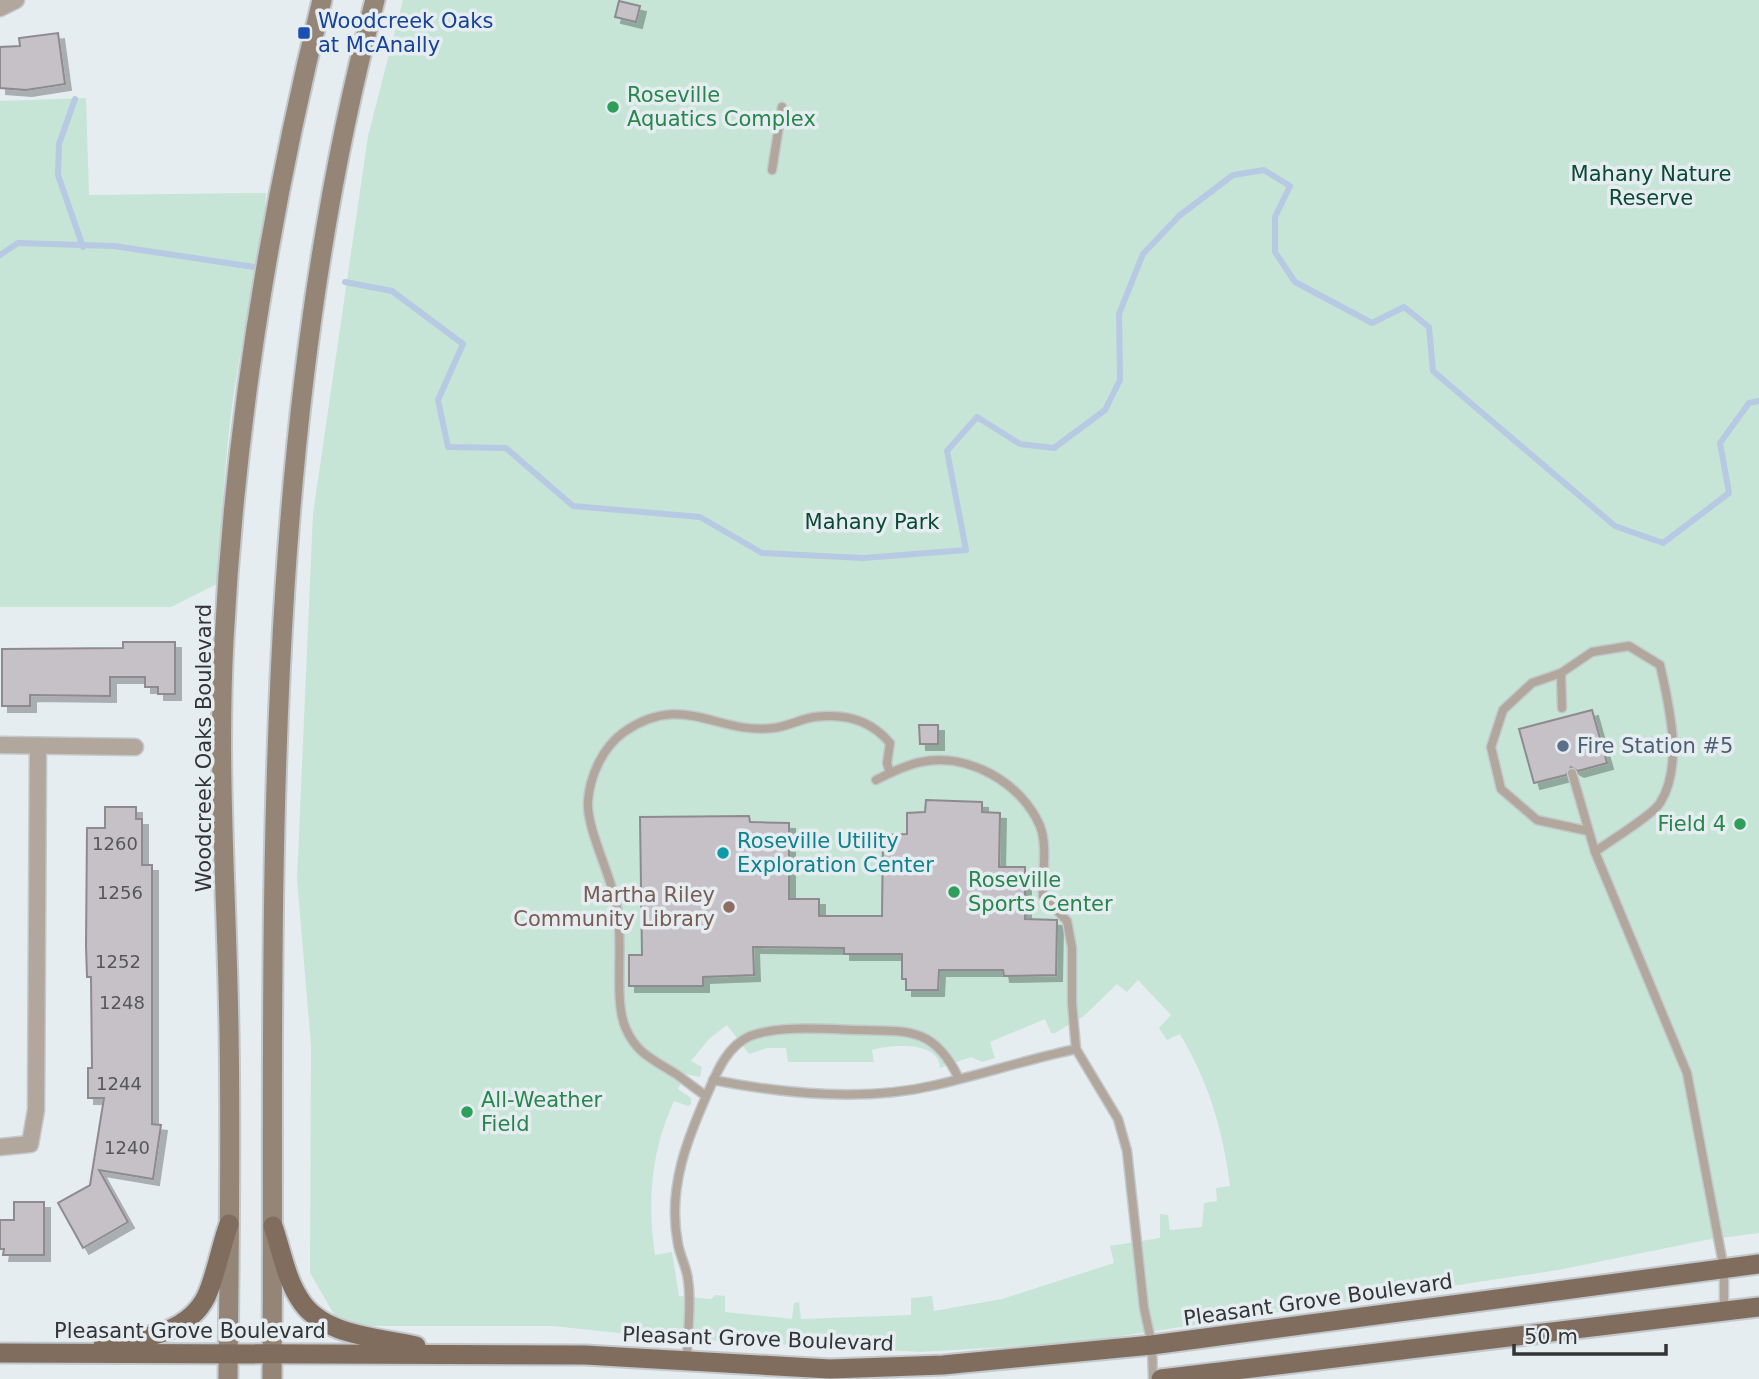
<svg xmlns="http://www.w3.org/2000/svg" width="1759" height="1379" viewBox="0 0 1759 1379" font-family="'DejaVu Sans',sans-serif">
<defs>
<filter id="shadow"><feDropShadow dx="6" dy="6" stdDeviation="0" flood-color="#0004"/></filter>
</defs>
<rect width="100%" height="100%" fill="#e6edf1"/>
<!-- green -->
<g fill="#c6e5d6" fill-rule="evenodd">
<path d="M403,0h1356v1233l-53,7 -148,30 -483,73 -155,9 -256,-14 -111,-12h-190l-28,-10 -25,-43 1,-227 -14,-167 16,-365 55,-378zM1138,980l33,35 -12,13 8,12 13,-6c29,49 43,96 50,152l-14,2 1,13 -13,2 -2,24 -32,3 -2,-15 -8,-1v24l-50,8 4,17 -112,36 -68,12 -2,-15 -21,2v17l-110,4 -2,-17 -5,1 -2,16 -67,-7v-16l-9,-1 -5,4 -32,-3 -7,-44 -17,3c-8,-54 -4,-104 19,-154l14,5 3,-2v-6l-13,-9 7,-15 15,3 2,-10 -11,-6 18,-22 18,-14 22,29 18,-6h19l2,14h86l-2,-12c18,-5 67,-10 68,18l31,-11 11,5 13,-4 -5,-16 55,-23 6,14h4l29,-17 33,-32 10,8z"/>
<path d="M86,98l3,97 177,-2c-3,52 -13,102 -24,153 -16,78 -19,159 -25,238l-46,23h-171v-506z"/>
</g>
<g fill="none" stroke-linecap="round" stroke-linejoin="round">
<!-- stream -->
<g stroke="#b7c9e3" stroke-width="6">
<polyline points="75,99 59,144 58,175 83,247"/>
<polyline points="0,255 18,243 114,246 254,267"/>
<polyline points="345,282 392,291 463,344 438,400 448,447 506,448 573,506 700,517 762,553 863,558 966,550 947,451 977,417 1020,444 1054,448 1105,410 1120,380 1119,314 1143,254 1179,216 1233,175 1264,170 1290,186 1275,217 1275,252 1295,282 1372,323 1404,307 1429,327 1433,371 1615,526 1663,543 1729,493 1720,443 1749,403 1759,401"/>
</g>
</g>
<!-- building -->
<g fill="#c5c1c7" stroke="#8e8a90" stroke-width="2" filter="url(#shadow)">
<polygon points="619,1 640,6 636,22 615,17"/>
<polygon points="58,33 65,84 26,90 0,88 0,47 20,46 19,38"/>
<polygon points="123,642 175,642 175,694 158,694 158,687 145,687 145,677 110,677 110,696 30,695 30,706 2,706 2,649 123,648"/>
<polygon points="1592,710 1607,763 1578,771 1571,767 1566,775 1534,783 1519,729"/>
<polygon points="919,725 938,725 938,744 920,744"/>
<polygon points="926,800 982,802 982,812 1000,813 999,867 1025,867 1025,919 1057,920 1056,975 1004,976 1003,970 939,970 938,990 906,990 906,979 902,979 902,954 844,954 844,948 753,947 754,975 703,977 703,986 629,986 629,955 642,955 640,817 749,816 750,822 789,823 789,899 819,899 819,916 882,916 883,835 907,834 907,813 925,812"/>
<polygon points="105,807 136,807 136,819 142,819 142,865 152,865 152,1124 161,1125 153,1179 99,1170 128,1222 83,1248 58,1203 90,1185 104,1098 88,1098 88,1068 92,1068 91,977 87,977 86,946 87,828 105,828"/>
<polygon points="14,1202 44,1202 44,1255 3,1255 4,1249 0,1249 0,1220 14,1220"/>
</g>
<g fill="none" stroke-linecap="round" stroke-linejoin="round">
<!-- service casing -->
<g stroke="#c2c8cc" stroke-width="11">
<g id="service">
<polyline points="772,170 782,107"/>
<polyline points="1561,673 1532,683 1503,710 1491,747 1501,789 1537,820 1588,831"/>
<path d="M1562,708l-1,-35 31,-21 37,-6 31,19c9,40 24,100 0,138 -7,12 -52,39 -65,49"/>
<polyline points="1572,773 1595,852 1687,1073 1724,1269 1724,1311"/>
<path d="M876,780c14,-7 29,-15 45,-18 47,-10 101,21 119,64 8,20 2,48 3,70l24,25 5,27v55l4,46 42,70 9,32 17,157 8,37 1,34"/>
<path d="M713,1080c72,14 151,22 223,5 47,-11 93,-26 140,-36"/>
<path d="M706,1096c-10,-7 -20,-15 -30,-22 -22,-14 -39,-20 -50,-45 -13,-27 -2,-87 -9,-121 -5,-32 -31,-79 -29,-107 2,-26 15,-54 36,-69 59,-41 93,3 149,-4 14,-1 27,-9 41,-11 30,-4 57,3 76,26l-3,20 3,10"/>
<path d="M687,1360c0,-26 5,-54 1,-80 -1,-12 -8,-24 -10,-36 -11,-55 9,-105 31,-154 9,-21 19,-44 41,-54 29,-11 76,-7 107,-6 51,1 77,-3 101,47"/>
</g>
</g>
<!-- minor casing -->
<g stroke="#c2c8cc" stroke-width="19">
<g id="minor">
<polyline points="0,8 16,0"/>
<polyline points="0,745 135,747"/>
<polyline points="0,1147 30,1144 36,1110 38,746"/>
</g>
</g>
<!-- secondary casing -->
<g stroke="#c2c8cc" stroke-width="23">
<g id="secondary">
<path d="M228,1379c1,-116 3,-233 1,-349 -2,-130 -12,-260 -5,-390 11,-216 46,-430 98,-640"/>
<path d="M272,1379c3,-460 -17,-930 103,-1379"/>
</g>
</g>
<!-- primary casing -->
<g stroke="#c2c8cc" stroke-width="23">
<g id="primary">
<path d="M273,1226c8,23 13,52 26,72 22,38 78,39 117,48"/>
<path d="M103,1346c37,-8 84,-11 103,-49 9,-18 15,-52 23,-73"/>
<polyline points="0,1353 585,1355 830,1369 943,1365 1152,1345 1759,1264"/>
<polyline points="1161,1379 1759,1307"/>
</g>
</g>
<!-- service -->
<use href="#service" stroke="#b2a79d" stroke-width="8"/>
<!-- minor -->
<use href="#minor" stroke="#b2a79d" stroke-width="16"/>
<!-- secondary -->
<use href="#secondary" stroke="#958577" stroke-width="19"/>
<!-- primary -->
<use href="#primary" stroke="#816d5d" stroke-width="19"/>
</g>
<!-- markers -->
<rect fill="#1a4fb4" stroke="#e6edf1" stroke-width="2.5" x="297" y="26" width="14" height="14" rx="3.5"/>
<g fill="#2e9e5b" stroke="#e6edf1" stroke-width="2.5">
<circle cx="613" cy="107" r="7"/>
<circle cx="1740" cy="824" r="7"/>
<circle cx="954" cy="892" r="7"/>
<circle cx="467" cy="1112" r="7"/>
</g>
<circle fill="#5c6f8a" stroke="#e6edf1" stroke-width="2.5" cx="1563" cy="746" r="7"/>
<circle fill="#0f9aa8" stroke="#e6edf1" stroke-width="2.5" cx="723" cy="853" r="7"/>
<circle fill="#8d6e63" stroke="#e6edf1" stroke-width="2.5" cx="729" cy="907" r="7"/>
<g text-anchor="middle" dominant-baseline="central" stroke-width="7" stroke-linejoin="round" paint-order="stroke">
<!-- number labels -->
<g font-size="18" fill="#57575a">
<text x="115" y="843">1260</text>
<text x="120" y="892">1256</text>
<text x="118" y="961">1252</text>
<text x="122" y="1002">1248</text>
<text x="119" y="1083">1244</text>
<text x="127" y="1147">1240</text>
</g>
<!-- transit labels -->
<g font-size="21" fill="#164399" stroke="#e6edf1" text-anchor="start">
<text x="318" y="21">Woodcreek Oaks<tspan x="318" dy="24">at McAnally</tspan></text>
</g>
<!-- leisure labels -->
<g font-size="21" fill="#27864d" stroke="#e6edf1" text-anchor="start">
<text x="627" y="95">Roseville<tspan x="627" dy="24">Aquatics Complex</tspan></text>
<text x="1726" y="824" text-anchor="end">Field 4</text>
<text x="968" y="880">Roseville<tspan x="968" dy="24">Sports Center</tspan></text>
<text x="481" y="1100">All-Weather<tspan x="481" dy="24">Field</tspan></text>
</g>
<!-- park labels -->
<g font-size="21" fill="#0a4934" stroke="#e6edf1">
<text x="1651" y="174">Mahany Nature<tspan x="1651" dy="24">Reserve</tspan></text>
<text x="872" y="522">Mahany Park</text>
</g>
<!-- service labels -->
<g font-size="21" fill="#4e5e75" stroke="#e6edf1" text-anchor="start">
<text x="1577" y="746">Fire Station #5</text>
</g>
<!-- street labels -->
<g font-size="21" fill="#323436" stroke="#e6edf1">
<text transform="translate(204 748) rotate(-90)">Woodcreek Oaks Boulevard</text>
<text transform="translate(1318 1300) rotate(-8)">Pleasant Grove Boulevard</text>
<text x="190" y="1331">Pleasant Grove Boulevard</text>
<text transform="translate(758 1339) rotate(2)">Pleasant Grove Boulevard</text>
</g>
<!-- culture labels -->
<g font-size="21" fill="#0d838f" stroke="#e6edf1" text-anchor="start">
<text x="737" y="841">Roseville Utility<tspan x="737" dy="24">Exploration Center</tspan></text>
</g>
<!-- education labels -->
<g font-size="21" fill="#785e54" stroke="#e6edf1" text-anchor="end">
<text x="715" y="895">Martha Riley<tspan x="715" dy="24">Community Library</tspan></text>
</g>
</g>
<!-- scale -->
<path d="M1514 1344v10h152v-10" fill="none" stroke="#323436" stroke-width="3.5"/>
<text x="1524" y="1344" font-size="21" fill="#323436" stroke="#e6edf1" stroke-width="5" paint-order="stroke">50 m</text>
</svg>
